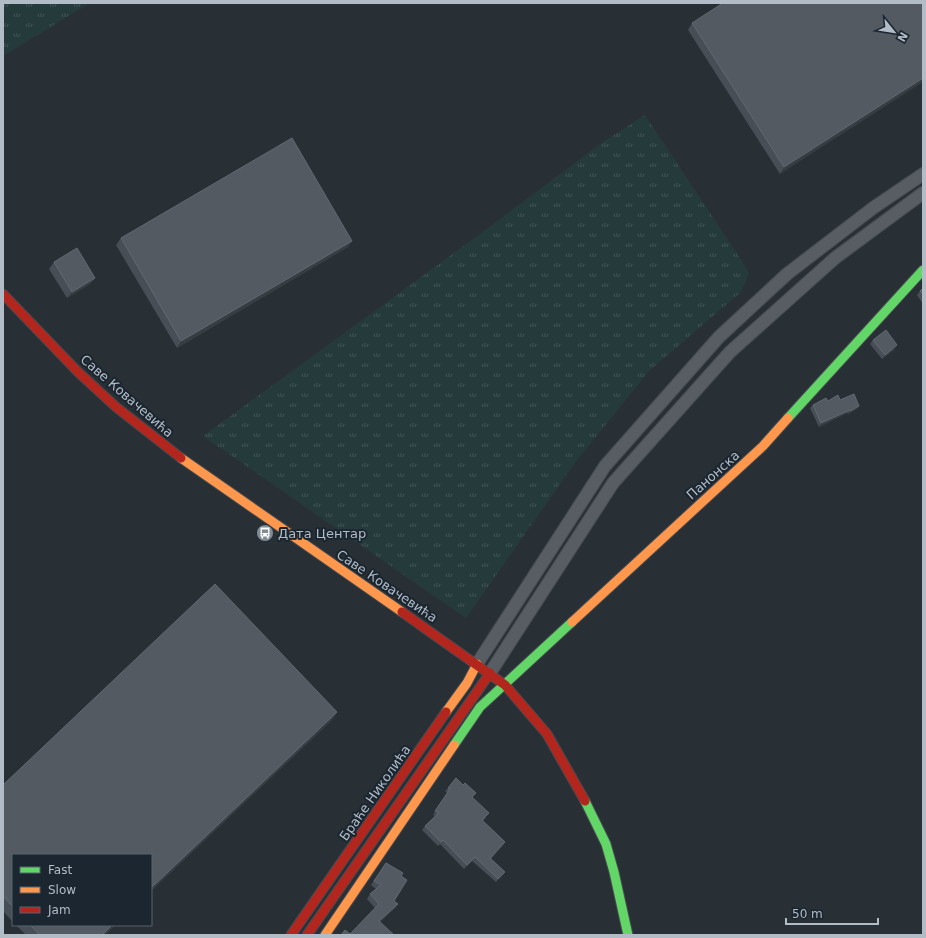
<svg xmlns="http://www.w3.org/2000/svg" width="926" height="938" viewBox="0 0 926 938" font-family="'DejaVu Sans',sans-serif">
<defs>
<pattern id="grass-tufts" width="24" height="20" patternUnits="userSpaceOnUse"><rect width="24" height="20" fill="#253a3b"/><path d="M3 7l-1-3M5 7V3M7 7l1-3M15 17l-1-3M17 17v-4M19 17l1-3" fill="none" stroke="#425556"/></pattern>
</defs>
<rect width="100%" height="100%" fill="#282f35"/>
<!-- grass -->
<g fill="url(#grass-tufts)">
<polygon points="3,3 90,3 3,56"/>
<polygon points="645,115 740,258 749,273 741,292 649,371 574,464 466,618 203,436 469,242 603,142"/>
</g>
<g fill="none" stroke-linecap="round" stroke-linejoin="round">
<!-- street casing -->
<g stroke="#464b50" stroke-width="14">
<g id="street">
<polyline points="477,664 605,466 719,337 787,274 873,208 923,174"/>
<polyline points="490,673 613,483 730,352 835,258 923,193"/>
</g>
</g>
<!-- fast casing -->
<g stroke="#464b50" stroke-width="11">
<g id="fast">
<polyline points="788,418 923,270"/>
<polyline points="454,745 480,707 572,622"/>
<polyline points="585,801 606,844 614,872 628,935"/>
</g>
</g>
<!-- slow casing -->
<g stroke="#464b50" stroke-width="11">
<g id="slow">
<polyline points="181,458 402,612"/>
<polyline points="572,622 763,446 788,418"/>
<polyline points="446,712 467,683 477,664"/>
<polyline points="325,935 454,745"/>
</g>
</g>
<!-- jam casing -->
<g stroke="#464b50" stroke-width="11">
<g id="jam">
<polyline points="3,294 78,372 116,407 181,458"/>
<polyline points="402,612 505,685 547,734 585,801"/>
<polyline points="291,935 446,712"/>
<polyline points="307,935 490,673"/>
</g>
</g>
<!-- street -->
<use href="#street" stroke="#575d63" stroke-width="12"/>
<!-- fast -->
<use href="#fast" stroke="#63d668" stroke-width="9"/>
<!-- slow -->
<use href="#slow" stroke="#ff974d" stroke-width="9"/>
<!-- jam -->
<use href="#jam" stroke="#b3261e" stroke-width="9"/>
</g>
<!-- wall -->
<g fill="#484e55">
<polygon points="923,3 780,174 688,30 692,23"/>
<polygon points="121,238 348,247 177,348 116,245"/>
<polygon points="54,262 95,278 90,284 67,298 49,269"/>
<polygon points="923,288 923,304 917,295 920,291"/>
<polygon points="873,340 894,350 882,359 870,344"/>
<polygon points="840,400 857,409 848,414 847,413 819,427 810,408 813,405 828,401"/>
<polygon points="337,712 331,721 151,891 151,855 13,855 13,922 3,911 3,785"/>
<polygon points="448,788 472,798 486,817 483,821 505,842 502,846 491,859 505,872 496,882 472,861 464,869 440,844 438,846 422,830 425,826 435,816 433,815 447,793 445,791"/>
<polygon points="386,863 401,876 394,901 398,904 394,909 380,922 350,934 375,908 367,899 370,894 376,889 371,885"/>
<polygon points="16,925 115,925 105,935 26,935"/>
</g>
<!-- shaded-wall -->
<g fill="#363d43">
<polygon points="923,78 923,82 780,174 784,167"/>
<polygon points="352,241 348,247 177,348 181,341"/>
<polygon points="95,278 90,284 67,298 72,292"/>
<polygon points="897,345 894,350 882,359 885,355"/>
<polygon points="859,406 857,409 848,414 850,411"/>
<polygon points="850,410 847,413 819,427 821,423"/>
<polygon points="337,712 331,721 151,891 151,888"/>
<polygon points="505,842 502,846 487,862 490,858"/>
<polygon points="475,857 472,861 464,869 467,865"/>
<polygon points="398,904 394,909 376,925 379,921"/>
<polygon points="112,925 115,925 105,935 102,935"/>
</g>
<!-- building -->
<g fill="#535a61" stroke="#626971">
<polygon points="723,3 923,3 923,78 784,167 692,23"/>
<polygon points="292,138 352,241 181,341 121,238"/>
<polygon points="77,248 95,278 72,292 54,262"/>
<polygon points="923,288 923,295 920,291"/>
<polygon points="886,330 897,345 885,355 873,340"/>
<polygon points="854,394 859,406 850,411 850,410 821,423 813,405 826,398 828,401 838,395 840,400"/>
<polygon points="215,584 337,712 151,888 151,855 13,855 13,907 3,896 3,785"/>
<polygon points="456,778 463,785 465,783 476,793 472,797 489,813 482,820 505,842 490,858 505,872 498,879 475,857 467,865 443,840 441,842 425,826 439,813 435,811 450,789 448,788"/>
<polygon points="386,863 403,873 401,876 407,880 394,901 398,904 379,921 394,935 341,935 345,930 350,934 379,904 370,894 381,885 374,881"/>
<polygon points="30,925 112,925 102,935 40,935"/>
</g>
<!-- icons -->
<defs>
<g id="bus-disc" transform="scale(0.9)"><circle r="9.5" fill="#818b94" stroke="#1b2630"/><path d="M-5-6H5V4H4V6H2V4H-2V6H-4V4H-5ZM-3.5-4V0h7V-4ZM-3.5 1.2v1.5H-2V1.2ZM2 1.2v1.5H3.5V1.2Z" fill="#fff"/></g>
</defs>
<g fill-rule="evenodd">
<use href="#bus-disc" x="265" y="533"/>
</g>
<g text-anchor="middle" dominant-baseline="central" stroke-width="4" stroke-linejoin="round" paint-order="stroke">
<!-- street labels -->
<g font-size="13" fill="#b1bcc7" stroke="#1b2630">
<text transform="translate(127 396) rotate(41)">Саве Ковачевића</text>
<text transform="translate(713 475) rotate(-42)">Панонска</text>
<text transform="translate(387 586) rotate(34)">Саве Ковачевића</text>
<text transform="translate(375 793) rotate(-55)">Браће Николића</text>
</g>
<!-- poi labels -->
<g font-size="13" fill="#b1bcc7" stroke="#1b2630" text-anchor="start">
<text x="278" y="533">Дата Центар</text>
</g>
</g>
<!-- border -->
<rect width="926" height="938" fill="none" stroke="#b1bcc7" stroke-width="8"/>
<!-- legend -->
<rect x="12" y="854" width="140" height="72" fill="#1b2630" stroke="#57626c"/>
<rect x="20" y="867" width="20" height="6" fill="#63d668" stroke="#57626c"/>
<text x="48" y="874" font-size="12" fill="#b1bcc7">Fast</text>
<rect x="20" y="887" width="20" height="6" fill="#ff974d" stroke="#57626c"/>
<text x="48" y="894" font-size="12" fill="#b1bcc7">Slow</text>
<rect x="20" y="907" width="20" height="6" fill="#b3261e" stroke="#57626c"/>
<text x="48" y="914" font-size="12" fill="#b1bcc7">Jam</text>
<!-- north arrow -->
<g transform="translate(894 32) rotate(120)" stroke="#1b2630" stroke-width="3" paint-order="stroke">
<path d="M0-3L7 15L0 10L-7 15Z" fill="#b1bcc7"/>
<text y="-6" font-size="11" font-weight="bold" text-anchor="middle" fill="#b1bcc7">N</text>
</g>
<!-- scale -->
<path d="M786 918v6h92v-6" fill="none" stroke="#b1bcc7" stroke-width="2"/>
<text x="792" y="918" font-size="12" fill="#b1bcc7" stroke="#1b2630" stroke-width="3" paint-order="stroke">50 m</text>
</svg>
